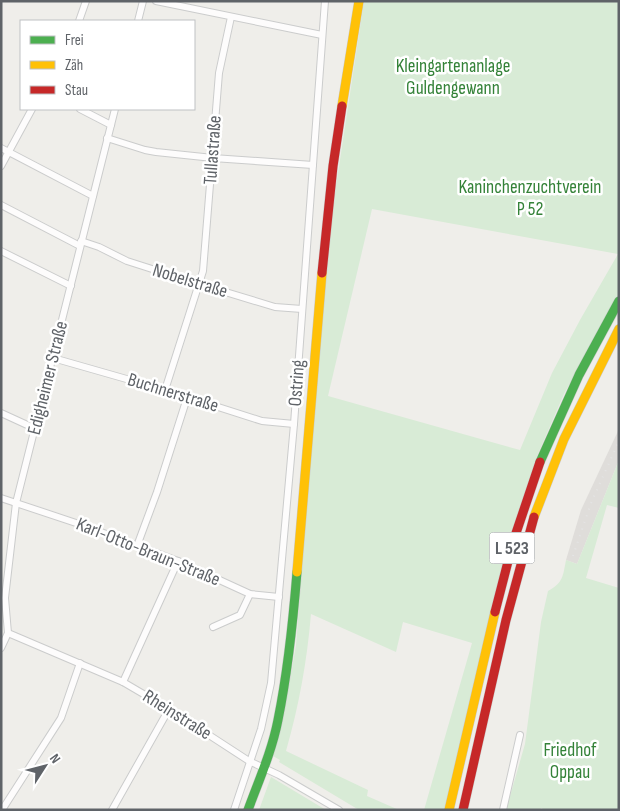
<svg xmlns="http://www.w3.org/2000/svg" width="620" height="811" viewBox="0 0 620 811" font-family="'Sofia Sans Condensed',sans-serif">
<rect width="100%" height="100%" fill="#efeeea"/>
<!-- industrial -->
<polygon fill="#dfddda" points="619,429 619,460 577,564 566,560 581,510"/>
<!-- green -->
<g fill="#d8ebd6" fill-rule="evenodd">
<path d="M364,1h255v293l-55,100 -27,62 -93,354h-20l48,-167 -69,-21 -7,30 -85,-38c-4,47 -12,92 -25,137l82,39 -1,6 32,14h-40l-80,-48 1,-2 -7,-4 11,-42 12,-69 28,-357 12,-102zM372,209l246,45 -38,66 -28,53 -32,77 -192,-54z"/>
<path d="M619,460v48l-12,-3 -21,73 33,10v222h-74l-4,-2 -1,2h-34l19,-66 16,-122 7,-31c15,-8 15,-15 18,-31l11,4z"/>
<polygon points="271,777 326,810 259,810"/>
</g>
<g fill="none" stroke-linecap="round" stroke-linejoin="round">
<!-- street casing -->
<g stroke="#cbcccc" stroke-width="8">
<g id="street">
<polyline points="156,1 322,35"/>
<polyline points="79,21 86,1"/>
<polyline points="138,21 143,1"/>
<polyline points="80,109 111,125"/>
<polyline points="107,138 145,150 156,152 213,158 313,165"/>
<polyline points="1,148 93,196"/>
<polyline points="1,166 32,109"/>
<polyline points="1,205 80,246"/>
<polyline points="81,241 99,247 127,261 199,284 275,307 302,309"/>
<polyline points="1,251 71,286"/>
<polyline points="53,358 165,390 262,421 294,424"/>
<polyline points="165,390 203,271 219,73 231,17"/>
<polyline points="1,413 36,429"/>
<polyline points="1,498 85,526 178,561 250,594 279,597"/>
<polyline points="137,546 157,492 187,398"/>
<polyline points="213,627 240,615 250,594"/>
<polyline points="8,633 123,682 169,709 249,761 279,775 339,810"/>
<polyline points="1,648 8,633 5,598 16,503 115,109"/>
<polyline points="123,682 178,561"/>
<polyline points="2,810 61,718 80,663"/>
<polyline points="112,810 169,709"/>
<polyline points="234,810 261,729 271,683 294,424 325,1"/>
<polyline points="503,810 520,735"/>
</g>
</g>
<!-- fast casing -->
<g stroke="#cacacb" stroke-width="10">
<g id="fast">
<polyline points="540,462 579,375 619,301"/>
<path d="M248,810c11,-30 24,-59 30,-90 10,-49 15,-98 19,-148"/>
</g>
</g>
<!-- slow casing -->
<g stroke="#cacacb" stroke-width="10">
<g id="slow">
<polyline points="342,106 359,1"/>
<polyline points="534,517 564,439 619,329"/>
<polyline points="297,572 322,273"/>
<polyline points="449,810 495,612"/>
</g>
</g>
<!-- jam casing -->
<g stroke="#cacacb" stroke-width="10">
<g id="jam">
<polyline points="322,273 333,166 342,106"/>
<polyline points="495,612 513,542 540,462"/>
<polyline points="463,810 506,620 534,517"/>
</g>
</g>
<!-- street -->
<use href="#street" stroke="#fdfcfc" stroke-width="6"/>
<!-- fast -->
<use href="#fast" stroke="#4caf50" stroke-width="9"/>
<!-- slow -->
<use href="#slow" stroke="#ffc107" stroke-width="9"/>
<!-- jam -->
<use href="#jam" stroke="#c62828" stroke-width="9"/>
<!-- rail -->
<polyline stroke="#e4e4e4" stroke-width="2" stroke-dasharray="1 6" stroke-linecap="butt" points="573,556 591,503 619,441"/>
</g>
<g text-anchor="middle" dominant-baseline="central" stroke-width="5" stroke-linejoin="round" paint-order="stroke">
<!-- shield labels -->
<rect fill="#fff" stroke="#8f9295" stroke-width="1" x="489.5" y="532.5" width="45" height="31" rx="4"/>
<g font-size="18" font-weight="bold" fill="#5f6368">
<text x="512" y="548">L 523</text>
</g>
<!-- park labels -->
<g font-size="19" fill="#348238" stroke="#fff">
<text x="453" y="66">Kleingartenanlage<tspan x="453" dy="22">Guldengewann</tspan></text>
<text x="530" y="187">Kaninchenzuchtverein<tspan x="530" dy="22">P 52</tspan></text>
<text x="570" y="750">Friedhof<tspan x="570" dy="22">Oppau</tspan></text>
</g>
<!-- street labels -->
<g font-size="19" fill="#5f6368" stroke="#fff">
<text transform="translate(213 150) rotate(-86)">Tullastraße</text>
<text transform="translate(190 281) rotate(17)">Nobelstraße</text>
<text transform="translate(48 378) rotate(-76)">Edigheimer Straße</text>
<text transform="translate(297 383) rotate(-86)">Ostring</text>
<text transform="translate(173 393) rotate(17)">Buchnerstraße</text>
<text transform="translate(148 552) rotate(22)">Karl-Otto-Braun-Straße</text>
<text transform="translate(177 715) rotate(32)">Rheinstraße</text>
</g>
</g>
<!-- border -->
<rect width="620" height="811" fill="none" stroke="#5f6368" stroke-width="5"/>
<!-- legend -->
<rect x="20" y="20" width="175" height="90" fill="#ffffff" stroke="#bfc1c3"/>
<rect x="30" y="36" width="25" height="8" fill="#4caf50" stroke="#bfc1c3"/>
<text x="65" y="45" font-size="15" fill="#5f6368">Frei</text>
<rect x="30" y="61" width="25" height="8" fill="#ffc107" stroke="#bfc1c3"/>
<text x="65" y="70" font-size="15" fill="#5f6368">Zäh</text>
<rect x="30" y="86" width="25" height="8" fill="#c62828" stroke="#bfc1c3"/>
<text x="65" y="95" font-size="15" fill="#5f6368">Stau</text>
<!-- north arrow -->
<g transform="translate(45 766) rotate(54)" stroke="#ffffff" stroke-width="4" paint-order="stroke">
<path d="M0-4L9 19L0 12L-9 19Z" fill="#5f6368"/>
<text y="-8" font-size="14" font-weight="bold" text-anchor="middle" fill="#5f6368">N</text>
</g>
</svg>
